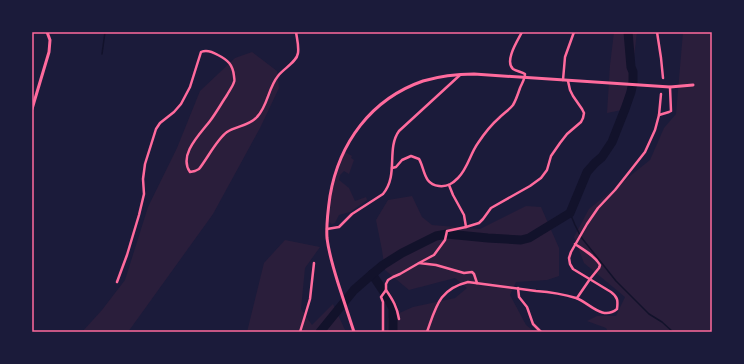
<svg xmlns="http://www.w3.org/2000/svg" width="744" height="364" viewBox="0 0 744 364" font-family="'PT Sans Narrow',sans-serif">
<rect width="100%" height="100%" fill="#1b1b3a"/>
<!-- green -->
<g fill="#2a1e3b">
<polygon points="614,32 637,32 633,65 622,110 607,113 610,65"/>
<polygon points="683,32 712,32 712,332 608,332 606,328 587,321 597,316 616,316 625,297 584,263 574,237 589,209 650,160 664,128 676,114"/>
<polygon points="252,52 277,71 279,88 260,128 213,214 128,332 82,332 102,310 125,280 148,207 177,148 200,91 235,58"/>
<path d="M345,152l7,4 -1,2 3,2 -5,14 -5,-3 -4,4 -1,5 10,8 6,13 11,-4 1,3 -17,12 -11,3 -4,8 -3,1 -3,-2c1,-26 6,-46 16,-70z"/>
<polygon points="412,196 422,217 432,225 480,229 526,206 541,207 559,248 559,276 547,280 516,282 510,295 526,325 535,332 387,332 388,318 413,307 455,298 467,288 455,278 409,290 385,270 382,250 376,220 388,200"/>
<polygon points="285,240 320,247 305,268 301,309 312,325 333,304 346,332 247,332 264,263"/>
</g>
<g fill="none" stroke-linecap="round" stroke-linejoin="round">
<!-- stream -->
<g stroke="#12122b" stroke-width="1.5">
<polyline points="102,54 105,32"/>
<polyline points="570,213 575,225 581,237 616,281 649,314 662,322 673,332"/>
</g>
<!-- river -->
<g stroke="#12122b" stroke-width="9">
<polyline points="372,274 386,295 393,308 393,332"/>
<polyline points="320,332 354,290 370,276 383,265 402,253 436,236 447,234 488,238 521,240 529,238 570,213 587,172 595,163 602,157 612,142 625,109 631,92 633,82 633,72 631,67 628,32"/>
</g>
<!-- minor -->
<g stroke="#ff6b9d" stroke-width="2.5">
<polyline points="657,32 661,58 663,78"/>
<polyline points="563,80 565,57 574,32"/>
<polyline points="659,115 669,112 671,111 670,87"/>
<path d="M392,168l4,-1 6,-7 9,-4 8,3c6,10 4,25 20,27 9,1 14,-3 19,-8 10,-10 12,-24 20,-35 6,-9 13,-18 21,-25 5,-5 10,-8 14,-13 3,-5 5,-11 7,-17 2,-5 5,-9 5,-14 -3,-2 -9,-3 -12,-5 -9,-8 5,-29 9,-37"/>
<polyline points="449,185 453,195 464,215 466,227"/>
<path d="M327,229l12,-2 13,-13 31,-20c16,-19 3,-45 16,-63l61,-56"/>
<path d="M575,244c9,6 20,12 25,21l-1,3 -9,11 -13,19"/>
<path d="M117,282l10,-27 12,-40 5,-21 -1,-15 2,-15 11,-35 4,-6 14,-11 7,-8 9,-17 11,-35c6,-3 12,0 17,3 10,5 15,10 16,21 0,1 1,5 0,6 -1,4 -5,9 -7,13 -6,9 -11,18 -17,26 -10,13 -32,34 -20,51l5,-1 4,-2c8,-10 18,-30 28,-37 9,-6 22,-6 30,-15 11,-11 11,-29 21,-41 5,-7 19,-14 20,-23 1,-7 -1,-14 -2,-21"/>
<polyline points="477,283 474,274 472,272 464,273 436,265 419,263 434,255 445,240 447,231 466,227 479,223 483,219 491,208 530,186 541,178 547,170 551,156 560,143 567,134 581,122 583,118 584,113 582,109 573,96 570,90 568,81"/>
<polyline points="518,288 519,297 527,307 533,324 541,332"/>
<path d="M386,290c7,10 11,17 13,29"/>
<polyline points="300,332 304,319 310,299 314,263"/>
<polyline points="383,332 383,302 381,297 386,290 386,284 388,280 393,277 400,274 419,263"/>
<path d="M427,332c9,-25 12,-43 41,-50 23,3 45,6 68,9 13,1 27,3 40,7 14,5 26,23 41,11 1,-8 1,-12 -6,-17l-38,-23 -3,-5 -1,-6 2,-6 16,-28 11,-16 17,-18 30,-38 10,-22 4,-15 2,-21"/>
</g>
<!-- tertiary -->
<g stroke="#ff6b9d" stroke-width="3">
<polyline points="32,109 49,52 50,40 47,32"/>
<path d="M354,332c-5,-15 -10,-31 -15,-46 -5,-16 -10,-31 -12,-48 -1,-14 1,-28 3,-42 9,-53 41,-97 93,-115 17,-5 34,-7 51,-7l196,13 23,-2"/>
</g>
</g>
<!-- border -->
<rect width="744" height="364" fill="none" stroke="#1b1b3a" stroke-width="66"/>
<rect x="33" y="33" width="678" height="298" fill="none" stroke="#ff6b9d" stroke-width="1.5"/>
</svg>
